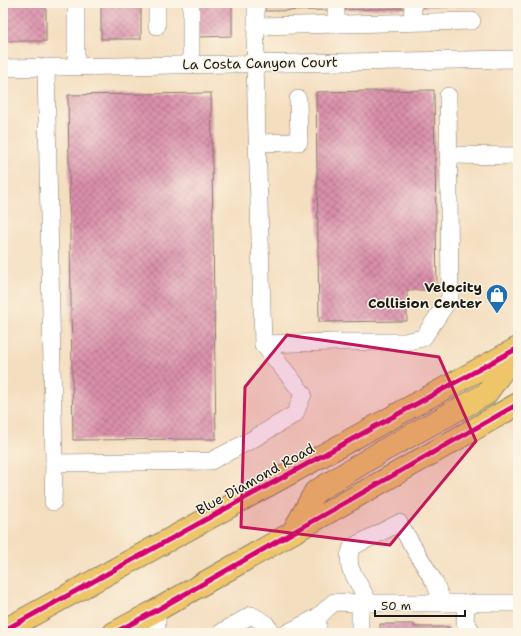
<svg xmlns="http://www.w3.org/2000/svg" width="521" height="636" viewBox="0 0 521 636" font-family="'Shantell Sans',sans-serif">
<defs>
<pattern id="building-cross-hatch" width="8" height="8" patternUnits="userSpaceOnUse"><rect width="8" height="8" fill="#da8fab"/><path d="M0 0l8 8M0 8l8-8" fill="none" stroke="#b0748a"/></pattern>
</defs>
<rect width="100%" height="100%" fill="#fcf5e5"/>
<filter id="ink" filterUnits="userSpaceOnUse"><feTurbulence type="fractalNoise" baseFrequency=".025" numOctaves="2"/><feDisplacementMap in="SourceGraphic" scale="8" xChannelSelector="R" yChannelSelector="G"/><feConvolveMatrix kernelMatrix="1 2 1 2 8 2 1 2 1" color-interpolation-filters="sRGB"/></filter>
<filter id="wash" filterUnits="userSpaceOnUse"><feTurbulence type="fractalNoise" baseFrequency=".012" numOctaves="4" result="noise"/><feDisplacementMap in="SourceGraphic" scale="16" xChannelSelector="R" yChannelSelector="G"/><feGaussianBlur stdDeviation="0.9" result="paint"/><feColorMatrix in="noise" values="0 0 0 0 0 0 0 0 0 0 0 0 0 0 0 0 0 1.4 0 .05"/><feComposite in="paint" operator="in"/></filter>
<g filter="url(#wash)">
<rect width="100%" height="100%" fill="#f4dec0"/>
<g id="blocks">
<!-- building -->
<g fill="url(#building-cross-hatch)">
<rect x="5" y="3" width="41" height="38"/>
<rect x="101" y="3" width="40" height="36"/>
<polygon points="197,3 232,3 232,36 198,37"/>
<polygon points="265,3 328,3 328,10 265,11"/>
<polygon points="342,3 405,3 405,8 342,10"/>
<polygon points="419,3 483,3 483,6 420,7"/>
<polygon points="434,90 437,290 407,290 407,321 319,322 316,92"/>
<polygon points="211,93 216,439 73,440 68,95"/>
<polygon points="380,624 414,624 414,627 449,627 449,633 380,633"/>
</g>
</g>
</g>
<g filter="url(#ink)">
<use href="#blocks" fill-opacity="0" stroke="#887d6e" stroke-width="1"/>
<g fill="none" stroke-linecap="round" stroke-linejoin="round">
<!-- minor casing -->
<g stroke="#887d6e" stroke-width="18">
<g id="minor">
<polyline points="76,3 76,66"/>
<polyline points="157,3 157,26"/>
<polyline points="191,3 191,64"/>
<polyline points="256,3 256,26 472,21"/>
<polyline points="336,3 336,24"/>
<polyline points="412,22 413,3"/>
<polyline points="256,26 255,64 263,344 333,342 404,342 423,338 450,298 448,96"/>
<polyline points="46,67 54,463 211,461 253,439 295,414 303,394 290,377 263,344"/>
<polyline points="3,68 518,59"/>
<polyline points="258,143 299,142 298,99"/>
<polyline points="448,155 518,156"/>
<polyline points="53,502 54,463"/>
<polyline points="369,603 350,568 349,556 352,547 399,523 435,583 443,603"/>
<polyline points="466,603 465,622 471,630 471,633"/>
<polyline points="157,633 157,610"/>
<polyline points="222,633 222,632 251,615 265,623 272,633"/>
<polyline points="287,633 318,617"/>
<polyline points="318,633 318,617 334,602 360,603"/>
<polyline points="360,633 360,603 518,603"/>
</g>
</g>
<!-- highway casing -->
<g stroke="#887d6e" stroke-width="24">
<g id="highway">
<polyline points="293,532 315,492 384,450 486,394 516,352"/>
<polyline points="3,631 518,348"/>
<polyline points="114,633 157,610 518,404"/>
</g>
</g>
<!-- minor -->
<use href="#minor" stroke="#fff" stroke-width="17"/>
<!-- highway -->
<use href="#highway" stroke="#eec569" stroke-width="22"/>
<!-- cycleway casing -->
<g stroke="#fcf5e5" stroke-width="8">
<g id="cycleway">
<polyline points="3,631 518,348"/>
<polyline points="114,633 157,610 518,404"/>
</g>
</g>
<!-- cycleway -->
<use href="#cycleway" stroke="#d6006c" stroke-width="5"/>
</g>
</g>
<!-- marked area -->
<path fill="#c2185b" fill-opacity="0.2" stroke="#c2185b" stroke-width="3" stroke-linejoin="round" d="M287,335l152,22 37,84 -86,104 -149,-18 4,-140z"/>
<!-- icons -->
<defs>
<g id="shop-pin" transform="scale(1.15)"><path d="M0 17L-7.5 6A9.5 9.5 0 1 1 7.5 6Z" fill="#1f6fb2" stroke="#fcf5e5"/><path d="M-5-2.5h2.3a2.7 3.5 0 0 1 5.4 0H5L5.5 6h-11ZM-1.5-2.5h3a1.5 2.3 0 0 0-3 0Z" fill="#fff"/></g>
</defs>
<g fill-rule="evenodd">
<use href="#shop-pin" x="497" y="295"/>
</g>
<g text-anchor="middle" dominant-baseline="central" stroke-width="3" stroke-linejoin="round" paint-order="stroke">
<!-- street labels -->
<g font-size="14" fill="#1c1c1c" stroke="#fcf5e5">
<text transform="translate(260 63) rotate(-1)">La Costa Canyon Court</text>
<text transform="translate(255 479) rotate(-29)">Blue Diamond Road</text>
</g>
<!-- poi labels -->
<g font-size="14" font-weight="bold" fill="#1c1c1c" stroke="#fcf5e5" text-anchor="end">
<text x="482" y="287">Velocity<tspan x="482" dy="16">Collision Center</tspan></text>
</g>
</g>
<!-- margin -->
<rect width="521" height="636" fill="none" stroke="#fcf5e5" stroke-width="16"/>
<!-- scale -->
<path d="M375 610v6h90v-6" fill="none" stroke="#1c1c1c" stroke-width="2"/>
<text x="381" y="610" font-size="12" fill="#1c1c1c" stroke="#fcf5e5" stroke-width="3" paint-order="stroke">50 m</text>
</svg>
